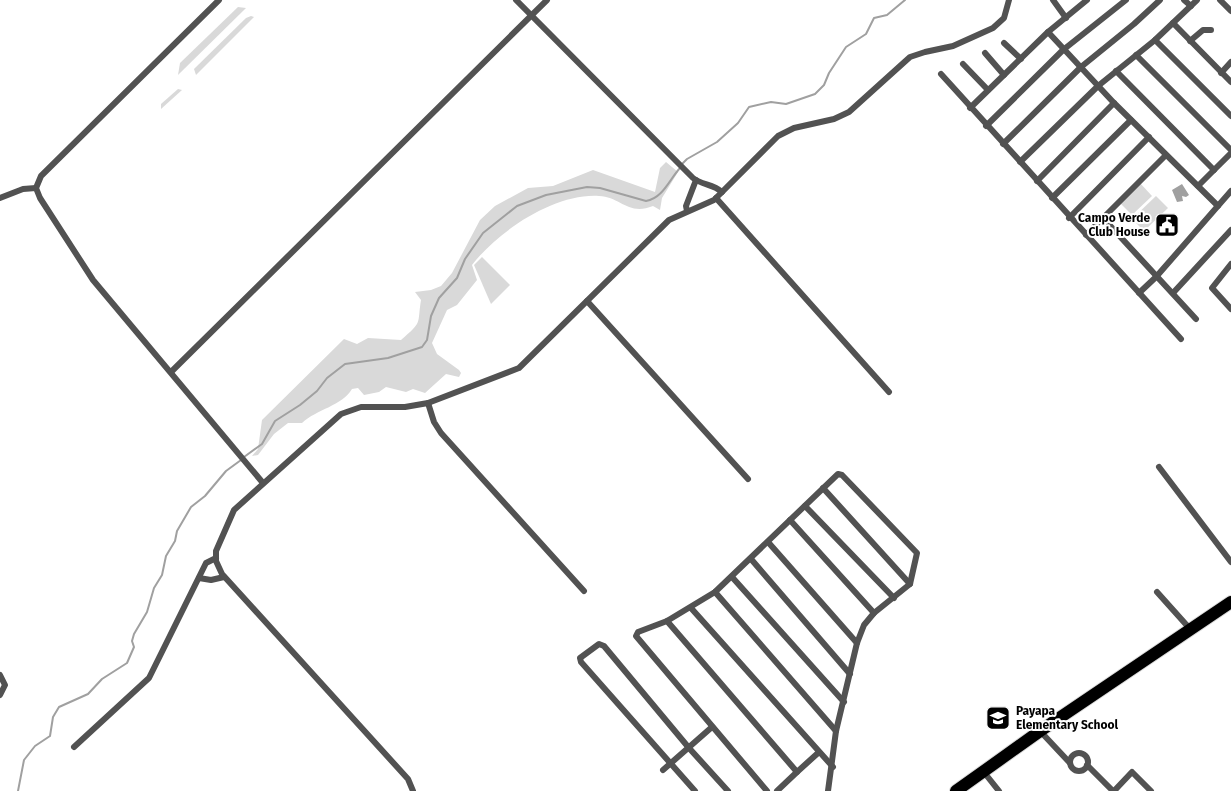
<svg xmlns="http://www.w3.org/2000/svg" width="1231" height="791" viewBox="0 0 1231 791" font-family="'Fira Sans',sans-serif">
<rect width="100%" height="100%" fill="#fff"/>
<!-- green -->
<g fill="#d9d9d9">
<polygon points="238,7 246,8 178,75 180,63"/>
<polygon points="251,16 254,17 196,75 194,69 246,18"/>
<polygon points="178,89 182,90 161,109 161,104"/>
<path d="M666,162l12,10 -16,26 -2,12 -7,-4c-25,10 -32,-9 -54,-10 -44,-3 -101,35 -127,69l5,15 -20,25 -10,5 -15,33 5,11 22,16 2,3 -2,4 -13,-3 -21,19 -12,-4 -7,3 -20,-5 -7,5 -15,3 -6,-7 -6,1c-10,17 -35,20 -50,34h-14l-14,11 -16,21 -6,1 6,-7 4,-29 82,-81 13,5 11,-6 33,2c22,-19 16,-15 20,-40l-6,-8 16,-2 10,-4 11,-13 28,-53 15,-14 33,-18 25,-2 40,-16 62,22 5,-24z"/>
<polygon points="1140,183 1152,196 1132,215 1120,203"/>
<polygon points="1156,196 1168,208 1144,231 1132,219"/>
<polygon points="482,257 510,285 491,304 474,265"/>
</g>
<!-- water -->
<polygon fill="#a0a0a0" points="1182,184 1189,195 1186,197 1182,196 1183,201 1177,202 1172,190"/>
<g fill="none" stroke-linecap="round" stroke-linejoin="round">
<!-- stream -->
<g stroke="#a0a0a0" stroke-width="2">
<polyline points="682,164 687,159 717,142 738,123 749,107 771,102 786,104 815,94 824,85 829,73 846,47 866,34 874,18 887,15 905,0"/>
<path d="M244,457l18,-13 13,-23 25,-16 17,-14 10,-13 18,-14 43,-6 34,-11 5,-7 4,-24 8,-18 18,-20 8,-19 18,-26 34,-27 29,-11 41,-8 13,1 46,13c17,-3 23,-21 34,-33"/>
<polyline points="18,791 24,760 35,746 50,736 53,717 59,707 88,694 102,679 127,663 134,647 132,641 134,634 147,612 154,588 162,575 166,556 175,541 177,531 191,507 205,496 226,471 241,460"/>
</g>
<!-- highway casing -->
<g stroke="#dbdbdb" stroke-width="14">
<polyline id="highway" points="956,791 1040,731 1231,602"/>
</g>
<!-- street -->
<g stroke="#525252" stroke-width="6">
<polyline points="219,0 41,176 36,188 40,198 93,280 263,483"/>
<path d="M516,0l177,178c9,7 20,6 29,14"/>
<polyline points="1053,0 1066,18"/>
<polyline points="1184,0 1191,6"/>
<polyline points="1220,0 1231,11"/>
<polyline points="1173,23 1231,82"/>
<polyline points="1048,32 1087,0"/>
<polyline points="1155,40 1231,116"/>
<polyline points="1190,41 1203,30 1211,30"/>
<polyline points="1004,43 1021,59"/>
<polyline points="985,53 1004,75"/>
<polyline points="1136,55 1231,150"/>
<polyline points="963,64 988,90"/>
<polyline points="1116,71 1214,170 1231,153"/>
<polyline points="1221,73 1231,62"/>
<polyline points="941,74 1181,339"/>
<polyline points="970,108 1048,32 1114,103 1218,206"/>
<polyline points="986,126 1063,50 1126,0"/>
<polyline points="1003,144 1081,67 1134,24 1160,0"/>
<polyline points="1020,162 1098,86 1155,40 1197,0"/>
<polyline points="1037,181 1114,103"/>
<polyline points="1198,186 1214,170"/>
<polyline points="0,198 23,189 36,188"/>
<polyline points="716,198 889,392"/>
<polyline points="1052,198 1131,120"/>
<polyline points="687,211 686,206 696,180"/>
<polyline points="1069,218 1149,137"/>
<polyline points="1103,218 1196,319"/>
<polyline points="1086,235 1166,155"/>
<polyline points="1231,264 1212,288 1231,309"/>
<polyline points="1139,293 1156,277 1231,191"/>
<polyline points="1173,293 1231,230"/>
<polyline points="587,301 748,479"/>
<polyline points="171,372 547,0"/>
<polyline points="428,403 434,422 441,433 584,591"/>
<polyline points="1159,467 1231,562"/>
<polyline points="823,488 910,584"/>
<polyline points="805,506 894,598"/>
<polyline points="790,520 874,613"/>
<polyline points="768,542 857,643"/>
<polyline points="751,559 850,674"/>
<polyline points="732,577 844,702"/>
<polyline points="199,578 211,580 224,577"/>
<polyline points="715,592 836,731"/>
<polyline points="1157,592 1191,630"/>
<polyline points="691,608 833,767"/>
<polyline points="667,621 797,772 818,753"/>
<polyline points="0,675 5,685 0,695"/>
<polyline points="1040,731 1070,763"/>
<polyline points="74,747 149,678 206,563 216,558"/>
<circle cx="1079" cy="762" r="9"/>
<polyline points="1087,765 1113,791"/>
<polyline points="663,770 712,727"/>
<polyline points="983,771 999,791"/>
<polyline points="413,791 408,779 222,574 216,561 216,551 234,510 341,414 361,407 405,407 428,403 519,368 669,220 714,200 778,136 794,128 834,119 849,112 910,57 925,52 953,46 993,28 1004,18 1009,0"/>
<polyline points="695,791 581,662 580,658 599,644 604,646 689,748 728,791"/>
<polyline points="767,791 636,636 638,632 667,621 715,592 838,474 842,475 917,553 910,584 874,613 864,625 857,643 836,731 828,791"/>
<polyline points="777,791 797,772"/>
<polyline points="1114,791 1132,772 1151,791"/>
</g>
<!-- highway -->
<use href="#highway" stroke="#000" stroke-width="12"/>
</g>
<!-- icons -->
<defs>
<g id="civic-square" transform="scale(1.25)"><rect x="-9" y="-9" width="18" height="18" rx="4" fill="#000" stroke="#fff"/><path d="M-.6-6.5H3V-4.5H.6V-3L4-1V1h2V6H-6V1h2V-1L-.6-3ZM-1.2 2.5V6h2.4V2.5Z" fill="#fff"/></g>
<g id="school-square" transform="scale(1.25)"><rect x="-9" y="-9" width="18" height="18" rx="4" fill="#000" stroke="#fff"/><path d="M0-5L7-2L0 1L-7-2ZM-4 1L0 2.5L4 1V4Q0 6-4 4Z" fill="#fff"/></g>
</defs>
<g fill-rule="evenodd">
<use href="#civic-square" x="1167" y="225"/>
<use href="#school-square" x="998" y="718"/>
</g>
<g text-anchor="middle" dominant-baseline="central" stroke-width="4" stroke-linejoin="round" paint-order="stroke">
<!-- poi labels -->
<g font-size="12" font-weight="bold" fill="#000" stroke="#fff" text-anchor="end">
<text x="1150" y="218">Campo Verde<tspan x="1150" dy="14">Club House</tspan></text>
<text x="1016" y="711" text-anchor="start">Payapa<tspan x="1016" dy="14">Elementary School</tspan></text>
</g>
</g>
</svg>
